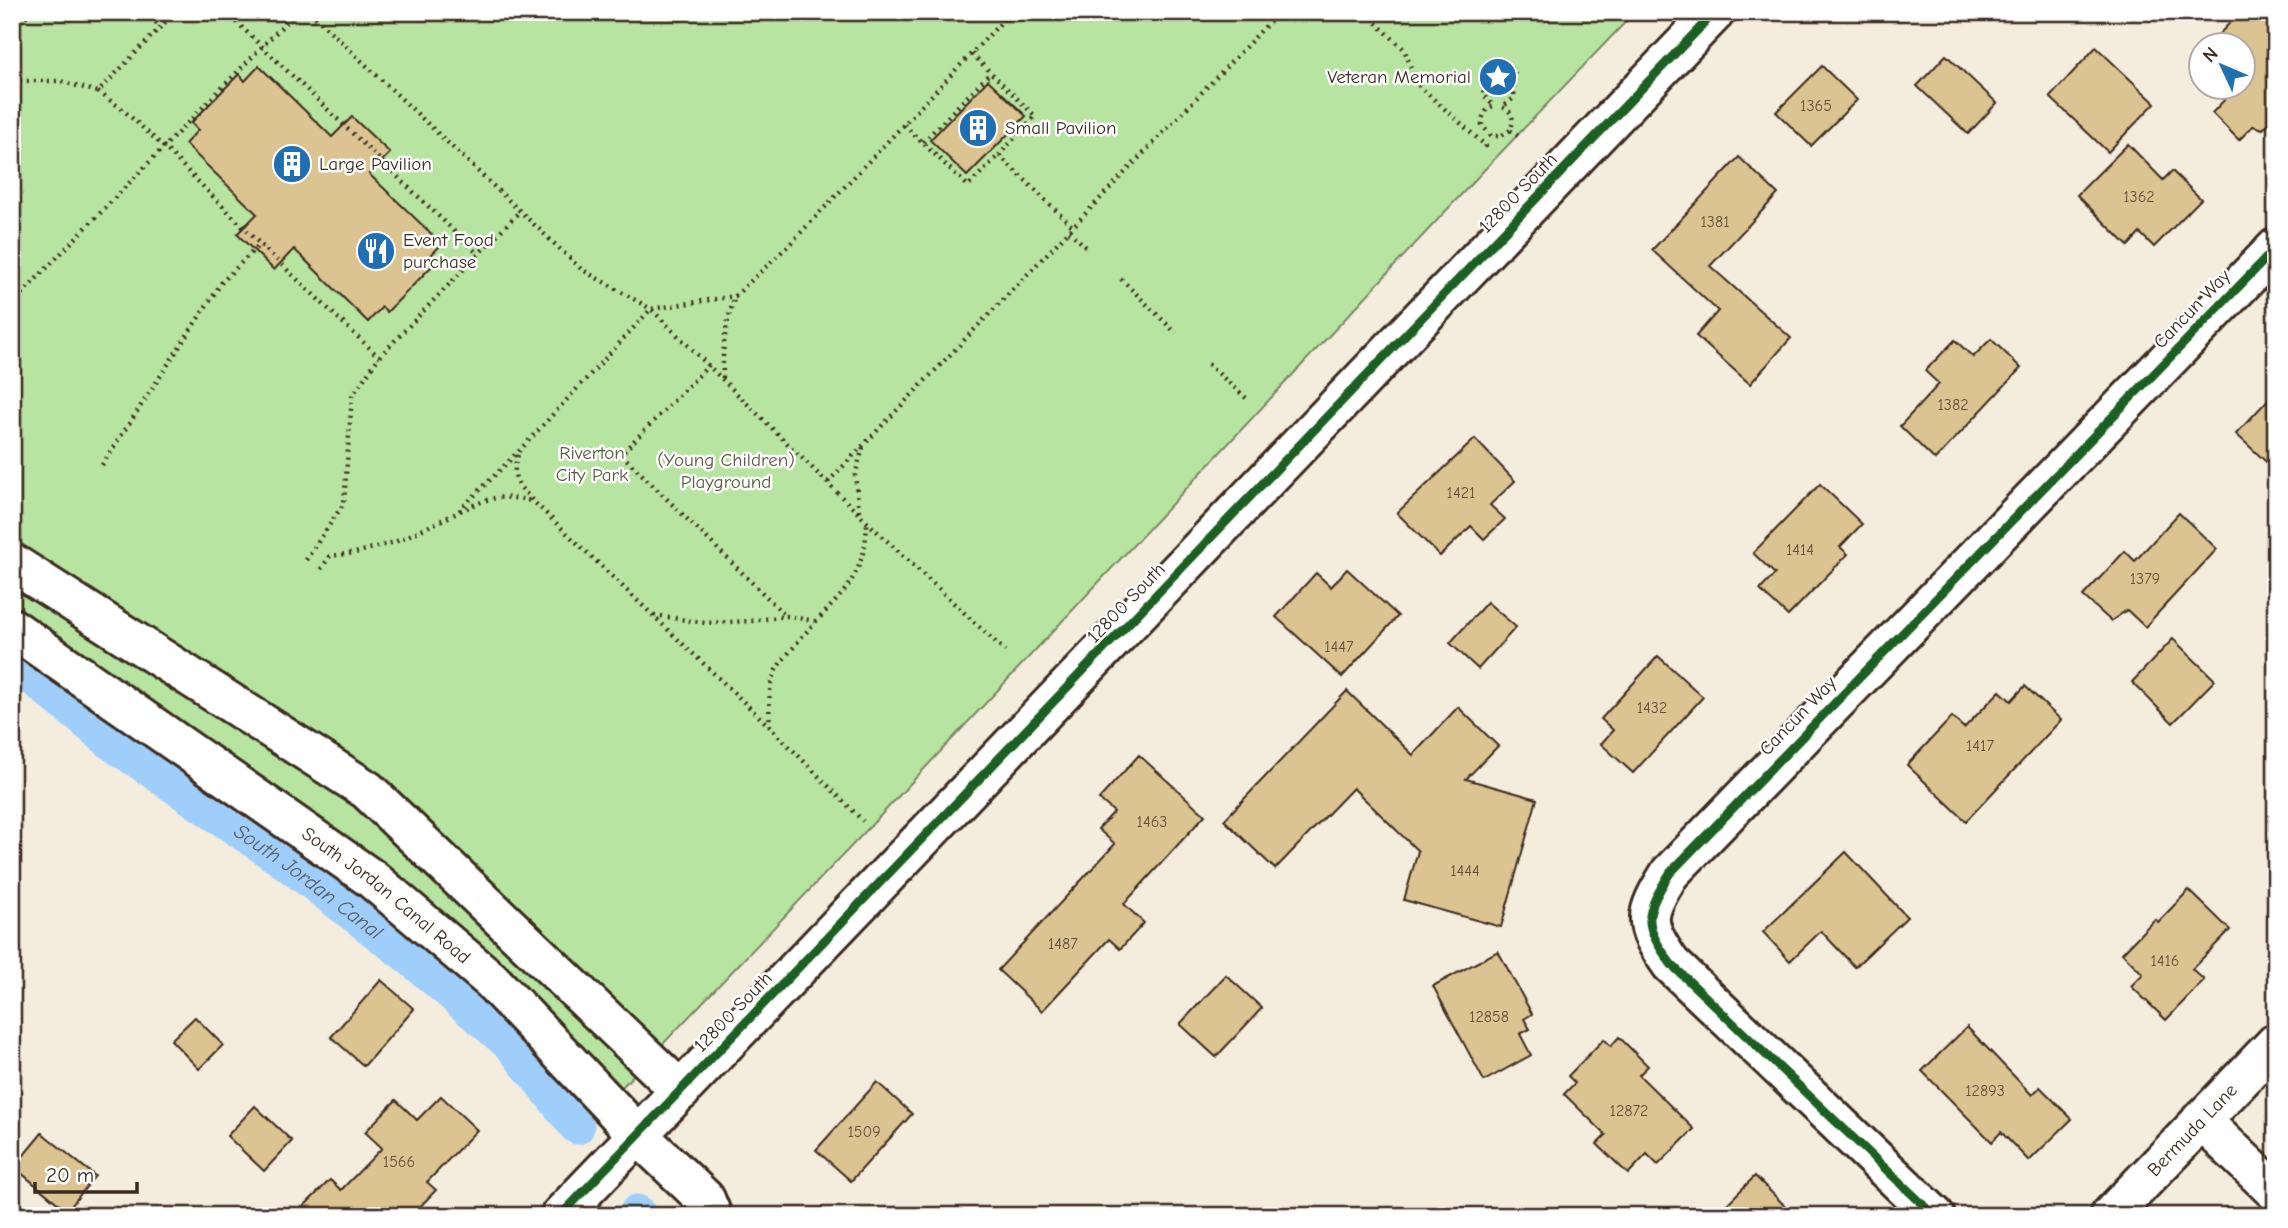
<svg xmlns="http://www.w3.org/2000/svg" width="2288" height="1228" viewBox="0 0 2288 1228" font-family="'Comic Neue',sans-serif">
<rect width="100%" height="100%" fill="#f4edde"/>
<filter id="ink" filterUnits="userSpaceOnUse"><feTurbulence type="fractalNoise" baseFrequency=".0143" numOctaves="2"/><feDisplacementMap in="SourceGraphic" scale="14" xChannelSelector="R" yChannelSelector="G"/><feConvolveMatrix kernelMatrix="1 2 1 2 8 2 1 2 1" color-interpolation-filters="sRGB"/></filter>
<g filter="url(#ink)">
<!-- green -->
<polygon fill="#b7e4a1" stroke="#798760" stroke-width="2" points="12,12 1635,12 1486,168 881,815 621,1088 475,952 12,616"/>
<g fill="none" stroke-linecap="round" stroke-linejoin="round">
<!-- canal -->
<g stroke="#9fcefb" stroke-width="35">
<path id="s1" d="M12,664l11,6 90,74 175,120 121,93 103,89 65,81"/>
<polyline points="637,1212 640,1216"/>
</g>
</g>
<!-- building -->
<g fill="#dcc492" stroke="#3b2a1e" stroke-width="2">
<polygon points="2240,12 2276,12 2276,115 2263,129 2253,126 2239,140 2212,113 2227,97 2217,88 2243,88 2243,46 2208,46"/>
<polygon points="2096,47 2155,103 2108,152 2050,97"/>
<polygon points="1946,55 1997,103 1968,134 1917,86"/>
<polygon points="259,66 332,137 352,117 390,153 369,174 442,244 428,258 434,264 387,312 382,307 368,322 294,249 274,270 237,234 257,214 185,144 198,130 191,123 239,74 245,81"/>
<polygon points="1822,66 1857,100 1811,146 1776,112"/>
<polygon points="988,80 1026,116 967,176 930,140"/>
<polygon points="2128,144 2163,180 2172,171 2201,199 2154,247 2140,233 2128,246 2077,195"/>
<polygon points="1739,157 1778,194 1710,266 1791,338 1750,384 1696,336 1718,311 1652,250"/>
<polygon points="1991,339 2021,368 1935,460 1900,426 1939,384 1925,371 1955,340 1973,357"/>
<polygon points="2276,391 2276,471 2236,434"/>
<polygon points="1475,439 1515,481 1490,505 1505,519 1484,539 1471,526 1440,556 1397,513"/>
<polygon points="1820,484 1862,524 1840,547 1848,554 1788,616 1760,590 1775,574 1753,553"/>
<polygon points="2179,513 2217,549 2145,627 2127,610 2111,621 2083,596 2125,551 2135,561"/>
<polygon points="1347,569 1398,616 1342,677 1276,617 1316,573 1331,587"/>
<polygon points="1487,602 1516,627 1478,669 1450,643"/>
<polygon points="2173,639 2215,680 2173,723 2132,682"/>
<polygon points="1658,656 1703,697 1633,773 1601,744 1613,730 1601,719"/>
<polygon points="2025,686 2061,720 1966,821 1907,765 1952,717 1964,728 2000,691 2011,701"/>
<polygon points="1347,691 1413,755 1458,707 1498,746 1466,779 1537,799 1501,927 1404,900 1418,851 1353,788 1275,869 1224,820"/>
<polygon points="1139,755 1205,815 1124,904 1144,923 1120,949 1109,939 1042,1011 998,970 1115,844 1098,829 1114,812 1099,799"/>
<polygon points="1846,852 1907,917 1855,967 1821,931 1790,961 1763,932"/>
<polygon points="2189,890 2230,930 2192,969 2204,980 2166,1020 2131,986 2143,974 2122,953 2155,919 2158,922"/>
<polygon points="1498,951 1532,1014 1524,1019 1530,1029 1520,1034 1531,1055 1484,1081 1433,986"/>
<polygon points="1226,975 1262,1008 1216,1057 1180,1024"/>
<polygon points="381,980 414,1009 364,1066 331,1037"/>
<polygon points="195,1017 223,1045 199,1069 171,1040"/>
<polygon points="1967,1027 2032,1095 2040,1087 2072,1119 2029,1161 2001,1132 1992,1142 1922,1071"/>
<polygon points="1619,1037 1648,1066 1639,1075 1694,1129 1658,1165 1647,1154 1628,1174 1597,1144 1606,1135 1564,1094 1575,1083 1568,1076 1604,1039 1611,1046"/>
<polygon points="877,1082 912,1114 851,1181 816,1150"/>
<polygon points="441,1096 477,1130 427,1182 436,1190 411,1216 294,1216 330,1180 341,1190 382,1148 365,1132 396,1100 417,1120"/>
<polygon points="255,1106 292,1141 264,1171 227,1136"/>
<polygon points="42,1133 95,1176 67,1211 14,1167"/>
<polygon points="1755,1176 1795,1216 1715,1216"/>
</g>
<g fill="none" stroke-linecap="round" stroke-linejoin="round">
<!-- minor casing -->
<g stroke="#3b2a1e" stroke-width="44">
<g id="minor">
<polyline points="12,563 367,790 681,1091"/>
<path id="s2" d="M12,628l360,251 119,101 147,155 67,64 7,17"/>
<polyline points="2201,1120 2276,1192"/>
<polyline points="560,1216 1715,12"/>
<path d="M1935,1216l-264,-252c-29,-41 -27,-49 -1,-91l606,-625"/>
<path id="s3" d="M2110,1216l166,-173"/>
</g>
</g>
<!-- path -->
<g stroke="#3b2a1e" stroke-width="4.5" stroke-dasharray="2 5" stroke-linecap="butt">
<polyline points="146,12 160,27"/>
<polyline points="226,12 478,254"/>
<polyline points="310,12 581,269 651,309 735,296 788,246 1011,12"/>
<polyline points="12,22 25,17 31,12"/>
<polyline points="1376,23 1404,49 1418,85 1486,146 1483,150"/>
<polyline points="972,54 1035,116 999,155"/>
<polyline points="12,66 14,81 60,81 98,92 175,12"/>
<polyline points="98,92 121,108 164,147 296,12"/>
<polyline points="904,125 968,186 999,155 1073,227"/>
<path d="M1510,130l-9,6h-10l-9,-11c0,-9 3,-16 12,-19l-11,-11 3,-26h29l-1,29 -12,9c11,4 13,13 8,23l8,6"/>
<polyline points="923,142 991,72"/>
<polyline points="1069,231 1089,250"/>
<polyline points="1121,279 1176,333"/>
<polyline points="12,304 164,147 260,244 379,357"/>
<polyline points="1208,364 1246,398"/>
<polyline points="709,365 621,454 786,616"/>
<path d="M723,378c-1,-31 2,-52 12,-82"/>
<path d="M518,455c-8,23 0,30 15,46l238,227 92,93"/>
<polyline points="102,465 222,282 260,244"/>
<polyline points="828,482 1279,12"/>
<path d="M460,511c32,-14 37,-17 72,-10"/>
<polyline points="859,511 855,475 864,444"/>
<polyline points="306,560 344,503 352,396 379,357 519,212"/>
<polyline points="321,569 330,556 355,553 395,542 457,513 519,451 651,309 867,522 1005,651"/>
<polyline points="654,615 705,623 752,621 786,616 815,621"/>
<path d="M770,726c-1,-17 -2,-35 4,-52 4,-9 13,-19 19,-26 36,-47 72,-59 74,-125"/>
</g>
<!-- minor -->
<use href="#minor" stroke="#fff" stroke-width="38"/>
<!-- cycleway casing -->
<g stroke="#fff" stroke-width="13">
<g id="cycleway">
<polyline points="560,1216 1715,12"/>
<path d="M1935,1216l-264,-252c-29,-41 -27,-49 -1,-91l606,-625"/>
</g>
</g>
<!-- cycleway -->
<use href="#cycleway" stroke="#1b5e20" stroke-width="9"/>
</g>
</g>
<!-- icons -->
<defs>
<g id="sight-disc" transform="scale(2.0125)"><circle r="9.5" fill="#1f6fb2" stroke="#fff"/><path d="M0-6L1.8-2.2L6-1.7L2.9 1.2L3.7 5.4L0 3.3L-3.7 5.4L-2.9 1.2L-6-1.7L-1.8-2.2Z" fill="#fff"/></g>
<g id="building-disc" transform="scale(2.0125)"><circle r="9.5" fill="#1f6fb2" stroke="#fff"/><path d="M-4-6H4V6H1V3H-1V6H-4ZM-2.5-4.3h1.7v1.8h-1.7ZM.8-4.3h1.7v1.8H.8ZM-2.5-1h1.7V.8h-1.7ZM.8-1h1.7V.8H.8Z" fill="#fff"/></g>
<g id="restaurant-disc" transform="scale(2.0125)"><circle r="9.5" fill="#1f6fb2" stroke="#fff"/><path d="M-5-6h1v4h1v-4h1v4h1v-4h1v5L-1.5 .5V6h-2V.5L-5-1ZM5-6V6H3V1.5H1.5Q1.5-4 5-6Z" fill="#fff"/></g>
</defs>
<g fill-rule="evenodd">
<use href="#sight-disc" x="1498" y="77"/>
<use href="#building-disc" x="978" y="128"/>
<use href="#building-disc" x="292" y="164"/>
<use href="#restaurant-disc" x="376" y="251"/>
</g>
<g text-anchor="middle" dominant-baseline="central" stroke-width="5" stroke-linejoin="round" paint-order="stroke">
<!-- number labels -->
<g font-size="16" fill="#63503b">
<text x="1816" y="106">1365</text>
<text x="2139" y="197">1362</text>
<text x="1715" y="222">1381</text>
<text x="1953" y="405">1382</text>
<text x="1461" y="493">1421</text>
<text x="1800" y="550">1414</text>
<text x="2145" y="579">1379</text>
<text x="1339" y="647">1447</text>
<text x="1652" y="708">1432</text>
<text x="1980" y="746">1417</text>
<text x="1152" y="822">1463</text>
<text x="1465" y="871">1444</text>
<text x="1063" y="944">1487</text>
<text x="2165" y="961">1416</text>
<text x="1489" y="1017">12858</text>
<text x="1985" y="1091">12893</text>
<text x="1629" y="1111">12872</text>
<text x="864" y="1132">1509</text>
<text x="399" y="1162">1566</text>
</g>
<!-- poi labels -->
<g font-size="19" fill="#3b2a1e" stroke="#fff" text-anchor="start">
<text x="1471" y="77" text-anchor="end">Veteran Memorial</text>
<text x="1005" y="128">Small Pavilion</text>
<text x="319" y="164">Large Pavilion</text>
<text x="403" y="240">Event Food<tspan x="403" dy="22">purchase</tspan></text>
</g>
<!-- street labels -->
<g font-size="19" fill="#3b2a1e" stroke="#fff">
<text transform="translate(1518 193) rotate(-46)">12800 South</text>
<text transform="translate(2192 309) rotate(-46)">Cancun Way</text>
<text transform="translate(1126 603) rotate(-46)">12800 South</text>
<text transform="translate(1798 716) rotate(-46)">Cancun Way</text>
<text stroke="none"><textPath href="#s2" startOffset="460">South Jordan Canal Road</textPath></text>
<text transform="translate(733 1012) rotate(-46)">12800 South</text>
<text stroke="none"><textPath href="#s3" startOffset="119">Bermuda Lane</textPath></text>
</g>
<!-- park labels -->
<g font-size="19" fill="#5a583f" stroke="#fff">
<text x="592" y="453">Riverton<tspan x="592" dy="22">City Park</tspan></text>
<text x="726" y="460">(Young Children)<tspan x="726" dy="22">Playground</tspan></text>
</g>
<!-- water labels -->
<g font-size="21" font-style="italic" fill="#595b60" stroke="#fff">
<text stroke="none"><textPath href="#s1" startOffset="368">South Jordan Canal</textPath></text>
</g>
</g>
<!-- margin -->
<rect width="2288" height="1228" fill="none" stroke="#fff" stroke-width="42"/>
<rect x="21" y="21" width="2246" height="1186" fill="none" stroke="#3b2a1e" stroke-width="2.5" filter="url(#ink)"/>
<!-- north arrow -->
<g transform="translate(2222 66) rotate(314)"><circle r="33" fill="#ffffff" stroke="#b1aaa5" stroke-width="2"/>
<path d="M0-5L12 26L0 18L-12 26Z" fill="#1f6fb2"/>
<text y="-10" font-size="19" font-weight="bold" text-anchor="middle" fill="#3b2a1e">N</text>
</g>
<!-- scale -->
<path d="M35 1182v10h102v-10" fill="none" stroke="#3b2a1e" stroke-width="3.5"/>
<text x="46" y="1182" font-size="21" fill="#3b2a1e" stroke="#ffffff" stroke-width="5" paint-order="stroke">20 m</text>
</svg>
